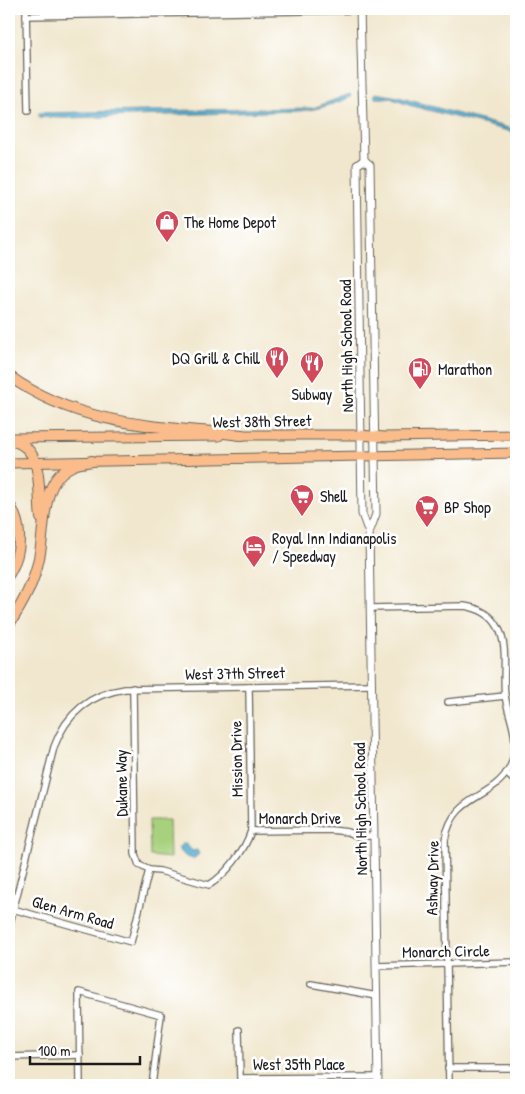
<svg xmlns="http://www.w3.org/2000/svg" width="525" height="1094" viewBox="0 0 525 1094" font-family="'Patrick Hand',sans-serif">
<rect width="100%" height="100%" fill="#fff"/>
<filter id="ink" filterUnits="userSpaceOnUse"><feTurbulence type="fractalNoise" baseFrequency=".02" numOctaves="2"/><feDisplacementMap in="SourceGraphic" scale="10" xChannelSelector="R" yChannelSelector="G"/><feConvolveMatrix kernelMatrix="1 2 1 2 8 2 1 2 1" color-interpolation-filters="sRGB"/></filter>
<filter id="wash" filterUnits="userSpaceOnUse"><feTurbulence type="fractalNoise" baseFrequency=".0096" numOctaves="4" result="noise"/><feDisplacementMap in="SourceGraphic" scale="20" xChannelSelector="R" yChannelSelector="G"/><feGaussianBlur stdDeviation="1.12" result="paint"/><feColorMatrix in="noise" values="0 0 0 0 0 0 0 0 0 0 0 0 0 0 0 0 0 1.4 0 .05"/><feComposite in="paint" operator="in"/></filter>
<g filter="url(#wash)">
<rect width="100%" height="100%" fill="#f1e7ce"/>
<!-- green -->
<polygon fill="#a7d17d" stroke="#62764c" points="149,820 169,820 170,858 150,856"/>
<!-- water -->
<g fill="#54aed1" stroke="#386576">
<polygon points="375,93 398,97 516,130 516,133 409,105 390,98 375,98"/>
<path d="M350,94l1,3c-18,7 -33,13 -52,14l-234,7 -26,-1v-4l274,-5z"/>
<polygon points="182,844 186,844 192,851 197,850 199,854 193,859 185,856 179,850 179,847"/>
</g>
</g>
<g filter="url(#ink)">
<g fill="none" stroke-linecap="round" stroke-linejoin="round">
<!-- minor casing -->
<g stroke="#67635a" stroke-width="8">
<g id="minor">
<polyline points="26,9 28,111"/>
<polyline points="26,16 360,10"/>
<path d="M371,608l93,-2c14,2 27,8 34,21 11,20 4,46 7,68 2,16 10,32 10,48 0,9 -2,18 -6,26 -19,32 -56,25 -64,71l4,245"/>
<polyline points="249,687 251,831"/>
<polyline points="133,688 135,854 139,865 149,870"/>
<polyline points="448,702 505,696"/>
<polyline points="506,773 516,782"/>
<path d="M9,908l122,34 18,-72 11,1 49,14c17,-10 36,-35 42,-54l80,-1 17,2 10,4h16"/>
<path d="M9,927l45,-180c12,-33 36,-53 71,-58l247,-4"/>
<polyline points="376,966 516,962"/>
<polyline points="311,984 377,996"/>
<polyline points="239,1030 240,1078 378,1077"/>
<polyline points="9,1057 80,1055"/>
<polyline points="448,1068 516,1068"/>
<polyline points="80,1085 79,992 161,1015 152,1085"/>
</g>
</g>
<!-- tertiary casing -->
<g stroke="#67635a" stroke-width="9">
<g id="tertiary">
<polyline points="360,9 364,160"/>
<polyline points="364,160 370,165 376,514 369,533 378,1085"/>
<polyline points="364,160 357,165 362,514 369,533"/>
</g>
</g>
<!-- primary casing -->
<g stroke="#67635a" stroke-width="11">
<g id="primary">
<polyline points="237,435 360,435 385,437 516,435"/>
<polyline points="9,438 219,436"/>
<polyline points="9,463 516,453"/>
</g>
</g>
<!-- motorway casing -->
<g stroke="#67635a" stroke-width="12">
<g id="motorway">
<path d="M9,376c71,51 150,50 233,59"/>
<path d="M9,440c37,6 28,50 32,78"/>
<path d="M9,504c14,22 13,48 0,70"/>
<path d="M9,624c14,-20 25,-42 30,-66 7,-30 0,-79 35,-93 5,-2 12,-3 18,-4"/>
</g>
</g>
<!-- minor -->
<use href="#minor" stroke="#fff" stroke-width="5.5"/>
<!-- tertiary -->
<use href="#tertiary" stroke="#fff" stroke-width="7"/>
<!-- primary -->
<use href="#primary" stroke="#fabc8b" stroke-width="9"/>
<!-- motorway -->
<use href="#motorway" stroke="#fabc8b" stroke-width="10"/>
</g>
</g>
<!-- icons -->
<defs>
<g id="shop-pin" transform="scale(1.25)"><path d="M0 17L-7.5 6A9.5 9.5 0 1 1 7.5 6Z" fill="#d1495b" stroke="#fff"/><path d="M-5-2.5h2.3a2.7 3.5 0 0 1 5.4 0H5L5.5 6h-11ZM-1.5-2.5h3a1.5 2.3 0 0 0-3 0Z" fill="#fff"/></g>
<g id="restaurant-pin" transform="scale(1.25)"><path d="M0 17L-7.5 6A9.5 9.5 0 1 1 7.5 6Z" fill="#d1495b" stroke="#fff"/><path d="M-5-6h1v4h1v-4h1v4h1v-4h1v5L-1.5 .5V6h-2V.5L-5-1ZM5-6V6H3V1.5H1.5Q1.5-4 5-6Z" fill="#fff"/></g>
<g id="fuel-pin" transform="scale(1.25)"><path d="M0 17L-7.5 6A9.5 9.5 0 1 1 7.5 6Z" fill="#d1495b" stroke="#fff"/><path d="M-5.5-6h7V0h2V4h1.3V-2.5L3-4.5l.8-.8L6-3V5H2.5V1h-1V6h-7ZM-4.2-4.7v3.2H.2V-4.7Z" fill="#fff"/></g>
<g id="supermarket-pin" transform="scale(1.25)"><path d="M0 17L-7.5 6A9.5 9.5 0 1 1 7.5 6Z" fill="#d1495b" stroke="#fff"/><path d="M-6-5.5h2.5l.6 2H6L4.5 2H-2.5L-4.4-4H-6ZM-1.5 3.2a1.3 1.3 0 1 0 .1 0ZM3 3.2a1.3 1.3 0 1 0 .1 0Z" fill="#fff"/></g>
<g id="hotel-pin" transform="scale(1.25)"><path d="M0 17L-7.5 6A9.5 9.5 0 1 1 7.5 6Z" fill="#d1495b" stroke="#fff"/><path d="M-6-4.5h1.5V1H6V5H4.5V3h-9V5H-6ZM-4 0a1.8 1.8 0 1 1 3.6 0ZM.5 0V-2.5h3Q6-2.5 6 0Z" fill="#fff"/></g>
</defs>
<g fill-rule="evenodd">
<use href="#shop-pin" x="167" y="222"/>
<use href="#restaurant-pin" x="277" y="358"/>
<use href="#restaurant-pin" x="312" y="363"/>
<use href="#fuel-pin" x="420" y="369"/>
<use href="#supermarket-pin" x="302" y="496"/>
<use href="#supermarket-pin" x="427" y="507"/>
<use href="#hotel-pin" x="254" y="547"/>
</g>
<g text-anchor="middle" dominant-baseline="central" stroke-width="5" stroke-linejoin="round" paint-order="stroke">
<!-- poi labels -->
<g font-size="16" fill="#1c1c1c" stroke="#fff" text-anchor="start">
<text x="184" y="222">The Home Depot</text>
<text x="260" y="358" text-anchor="end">DQ Grill &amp; Chill</text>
<text x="438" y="369">Marathon</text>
<text x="312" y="394" text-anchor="middle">Subway</text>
<text x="320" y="496">Shell</text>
<text x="444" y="507">BP Shop</text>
<text x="272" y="538">Royal Inn Indianapolis<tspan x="272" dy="18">/ Speedway</tspan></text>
</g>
<!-- street labels -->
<g font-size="16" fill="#1c1c1c" stroke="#fff">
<text transform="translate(346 346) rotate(-91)">North High School Road</text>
<text transform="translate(262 421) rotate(-1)">West 38th Street</text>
<text transform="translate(235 673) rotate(-1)">West 37th Street</text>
<text transform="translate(236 759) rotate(-91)">Mission Drive</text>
<text transform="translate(121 783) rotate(-91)">Dukane Way</text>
<text transform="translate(360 809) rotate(-91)">North High School Road</text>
<text x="300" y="818">Monarch Drive</text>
<text transform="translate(432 878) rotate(-89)">Ashway Drive</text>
<text transform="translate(73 912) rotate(16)">Glen Arm Road</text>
<text transform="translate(446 951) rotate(-1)">Monarch Circle</text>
<text x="299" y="1064">West 35th Place</text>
</g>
</g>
<!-- margin -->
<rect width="525" height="1094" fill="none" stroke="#fff" stroke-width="30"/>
<!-- scale -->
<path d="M30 1056v8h110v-8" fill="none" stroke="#1c1c1c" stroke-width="2.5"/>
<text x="38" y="1056" font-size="15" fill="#1c1c1c" stroke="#ffffff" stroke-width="4" paint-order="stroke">100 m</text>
</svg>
